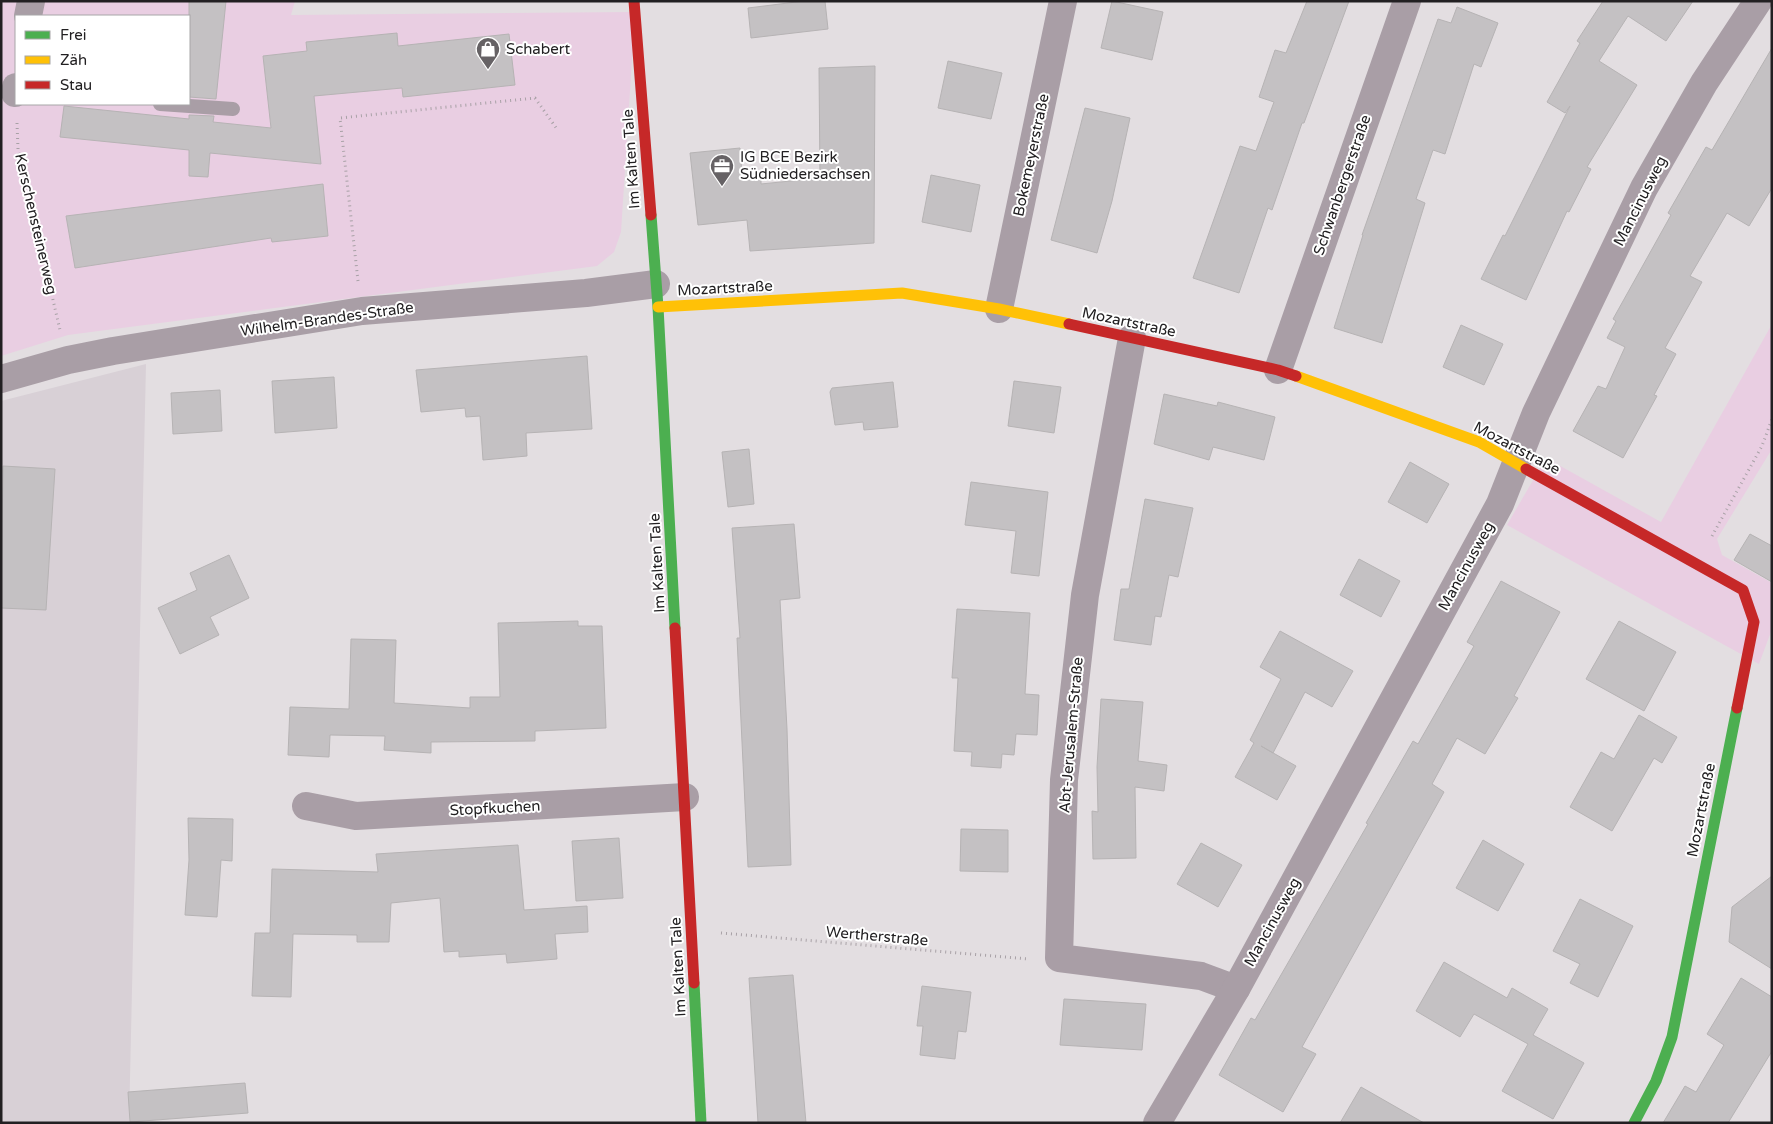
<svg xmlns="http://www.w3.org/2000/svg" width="1773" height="1124" viewBox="0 0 1773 1124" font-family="'Varela Round',sans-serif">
<rect width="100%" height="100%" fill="#e3dee1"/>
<!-- built -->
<polygon fill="#d8d0d6" points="146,364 129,1123 1,1123 1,401"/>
<!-- green -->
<g fill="#e9cee2" fill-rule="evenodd">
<path d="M1,1h294l-4,14 344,-3 -14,220 -7,20 -17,14 -529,69 -67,21zM16,16h173v88h-173z"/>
<polygon points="1772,324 1772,449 1717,539 1722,555 1772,583 1772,629 1759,664 1507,525 1546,458 1661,522"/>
</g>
<!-- building -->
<g fill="#c4c1c3" stroke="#b6b3b4">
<polygon points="189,1 226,1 216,99 189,97"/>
<polygon points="804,1 825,1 828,29 751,38 748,8"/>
<polygon points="1112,1 1163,12 1152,60 1101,48"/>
<polygon points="1307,1 1349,1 1304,123 1302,123 1272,210 1268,208 1239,293 1193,278 1240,146 1256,151 1274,102 1259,97 1275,50 1286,53"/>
<polygon points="1603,1 1693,1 1666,41 1628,16 1599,61 1637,85 1587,167 1591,169 1569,212 1567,211 1526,300 1481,279 1503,235 1505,236 1570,106 1565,113 1547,102 1580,43 1577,41"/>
<polygon points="1457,7 1498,23 1481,67 1474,64 1445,154 1433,150 1416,199 1425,203 1382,343 1334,328 1363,235 1362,235 1438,19 1451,23"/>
<polygon points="397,33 398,46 509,34 515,85 403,97 402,88 314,96 321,164 210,153 208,177 189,176 189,150 60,137 64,106 189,119 189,115 214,116 213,122 271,128 263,56 307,51 306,42"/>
<polygon points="1772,48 1772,188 1749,226 1727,213 1690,276 1702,282 1665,348 1676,354 1654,395 1657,396 1623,458 1573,431 1598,386 1606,389 1625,347 1607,338 1616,321 1613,319 1671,215 1668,213 1706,147 1712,150"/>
<polygon points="948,61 1002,73 991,119 938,108"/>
<polygon points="875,66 874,243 750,251 747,220 698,225 690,153 740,148 742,174 761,173 761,184 820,178 819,68"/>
<polygon points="1085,108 1130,118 1112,201 1097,253 1051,240"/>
<polygon points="931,175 980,185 971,232 922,222"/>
<polygon points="323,184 328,236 272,242 271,238 75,268 66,216"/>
<polygon points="1461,325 1503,344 1484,385 1443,367"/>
<polygon points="587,356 592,429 526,433 527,456 483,460 480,416 466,417 465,408 421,412 416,370"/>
<polygon points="334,377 337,428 275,433 272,381"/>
<polygon points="1014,381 1061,387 1054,433 1008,426"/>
<polygon points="893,382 898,427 864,430 863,422 835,425 830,392 832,388"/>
<polygon points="220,390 222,431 173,434 171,393"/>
<polygon points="1164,394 1217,406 1218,402 1275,417 1264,460 1213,447 1209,460 1154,444"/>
<polygon points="749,449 754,504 728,507 722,452"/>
<polygon points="1410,462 1449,484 1427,523 1388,502"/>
<polygon points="3,466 55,469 46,610 1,608"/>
<polygon points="971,482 1048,492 1039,576 1011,573 1016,531 965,525"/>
<polygon points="1145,499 1193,508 1178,577 1169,575 1161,617 1155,616 1151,645 1114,640 1121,589 1129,589"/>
<polygon points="794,524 800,598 780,600 787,729 791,865 748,867 737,638 740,638 732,528"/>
<polygon points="1750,534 1772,546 1772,582 1734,560"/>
<polygon points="229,555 249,598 210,617 219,635 180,654 158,608 197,590 190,573"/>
<polygon points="1359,559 1400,581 1381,617 1340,595"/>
<polygon points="1501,581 1560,612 1514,696 1518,698 1485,754 1457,738 1432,784 1444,792 1302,1047 1316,1054 1283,1112 1219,1075 1251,1018 1255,1020 1368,824 1366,823 1413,741 1418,744 1474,646 1467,642"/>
<polygon points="957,609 1030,613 1025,694 1039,695 1037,735 1016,734 1014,755 1002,754 1001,768 971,766 972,752 954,751 958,678 952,678"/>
<polygon points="578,621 578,626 602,626 606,728 535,731 535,741 431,742 431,753 384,750 385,736 330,735 329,757 288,755 290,707 349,709 351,639 396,640 394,703 470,708 470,697 500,697 498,623"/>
<polygon points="1619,621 1676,652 1644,711 1586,679"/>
<polygon points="1280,631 1353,671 1332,707 1305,692 1273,753 1261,746 1296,766 1277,800 1235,777 1254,743 1250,740 1281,679 1260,667"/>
<polygon points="1101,699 1143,702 1138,761 1167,765 1164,791 1135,787 1136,858 1093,859 1092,811 1098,812 1097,767"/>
<polygon points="1639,715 1677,737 1662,763 1654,758 1612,831 1570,807 1601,752 1614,759"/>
<polygon points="188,818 233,819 232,861 221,860 217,917 185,915 189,860"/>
<polygon points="961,829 1008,830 1008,872 960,871"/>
<polygon points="619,838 623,898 576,901 572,841"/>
<polygon points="1483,840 1524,864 1498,911 1456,888"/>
<polygon points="1201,843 1242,865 1218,907 1177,884"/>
<polygon points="518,845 524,910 587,906 588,932 555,934 557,959 507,963 506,954 459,957 459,951 444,952 440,898 391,903 389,942 357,942 357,935 293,934 291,997 252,996 255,933 270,933 272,869 378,872 376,854"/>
<polygon points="1772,876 1772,969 1729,942 1732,907"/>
<polygon points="1580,899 1633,926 1598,997 1570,983 1580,964 1553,951"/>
<polygon points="1444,962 1507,998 1512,988 1548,1009 1533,1035 1584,1063 1553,1119 1502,1091 1528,1044 1474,1014 1460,1037 1416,1011"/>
<polygon points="793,975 806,1123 758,1123 749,978"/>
<polygon points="1741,978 1772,997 1772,1051 1728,1123 1663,1123 1685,1086 1696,1092 1724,1045 1707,1034"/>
<polygon points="922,986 971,992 966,1032 958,1031 955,1059 920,1055 923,1026 917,1026"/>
<polygon points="1064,999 1146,1004 1142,1050 1060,1045"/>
<polygon points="245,1083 248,1113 130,1122 128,1092"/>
<polygon points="1361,1087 1424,1123 1340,1123"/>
</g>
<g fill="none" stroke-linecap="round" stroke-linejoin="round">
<!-- path -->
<g stroke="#a8a1a6" stroke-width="3" stroke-dasharray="1 4" stroke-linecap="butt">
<polyline points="17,123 18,149 60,330"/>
<polyline points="358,281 340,118 535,98 557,129"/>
<polyline points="1712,536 1762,446 1772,419"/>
<polyline points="721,933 1029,959"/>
</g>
<!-- lane -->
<polyline stroke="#a99ea6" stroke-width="14" points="160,104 233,109"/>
<!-- street -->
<g stroke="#a99ea6" stroke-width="28">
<polyline points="28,16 31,1"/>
<polyline points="15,93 16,87"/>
<polyline points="999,309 1063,1"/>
<polyline points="1132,338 1085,595 1064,780 1059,958 1201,976 1236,989"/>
<polyline points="1278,370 1407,1"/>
<polyline points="1,379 68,360 113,351 362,311 586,293 656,284"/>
<polyline points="306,806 356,816 685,797"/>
<polyline points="1157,1123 1236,989 1500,504 1536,413 1644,188 1704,83 1758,1"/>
</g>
<!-- fast -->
<g stroke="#4caf50" stroke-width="11">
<polyline points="651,215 658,307 675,628"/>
<polyline points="694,983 701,1123"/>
<polyline points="1634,1123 1656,1081 1672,1037 1737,708"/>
</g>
<!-- slow -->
<g stroke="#ffc107" stroke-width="11">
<polyline points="658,307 902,293 999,309 1069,324"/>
<polyline points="1296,376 1479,442 1526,469"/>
</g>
<!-- jam -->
<g stroke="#c62828" stroke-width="11">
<polyline points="634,1 651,215"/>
<polyline points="1069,324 1278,370 1296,376"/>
<polyline points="1526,469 1743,590 1754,622 1737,708"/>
<polyline points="675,628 694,983"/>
</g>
</g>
<!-- icons -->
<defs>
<g id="shop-pin" transform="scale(1.25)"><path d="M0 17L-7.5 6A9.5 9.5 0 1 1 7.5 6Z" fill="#666265" stroke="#fff"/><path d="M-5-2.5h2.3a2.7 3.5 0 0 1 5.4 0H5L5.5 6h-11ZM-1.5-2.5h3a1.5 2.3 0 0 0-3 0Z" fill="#fff"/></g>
<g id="office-pin" transform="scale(1.25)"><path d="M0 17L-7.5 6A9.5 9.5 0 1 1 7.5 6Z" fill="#666265" stroke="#fff"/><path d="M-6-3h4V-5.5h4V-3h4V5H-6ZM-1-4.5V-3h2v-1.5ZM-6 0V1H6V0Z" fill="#fff"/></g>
</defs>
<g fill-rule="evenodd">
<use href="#shop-pin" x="488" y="49"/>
<use href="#office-pin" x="722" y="166"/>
</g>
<g text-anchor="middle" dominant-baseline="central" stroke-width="4" stroke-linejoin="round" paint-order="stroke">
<!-- poi labels -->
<g font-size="15" fill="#222022" stroke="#fff" text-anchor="start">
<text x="506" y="49">Schabert</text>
<text x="740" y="157">IG BCE Bezirk<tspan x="740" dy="17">Südniedersachsen</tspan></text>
</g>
<!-- street labels -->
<g font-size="15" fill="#222022" stroke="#fff">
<text transform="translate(1031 155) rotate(-78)">Bokemeyerstraße</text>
<text transform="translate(631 159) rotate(-94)">Im Kalten Tale</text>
<text transform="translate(1342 185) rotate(-71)">Schwanbergerstraße</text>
<text transform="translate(1640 201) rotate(-63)">Mancinusweg</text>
<text transform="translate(36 224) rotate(77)">Kerschensteinerweg</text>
<text transform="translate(725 288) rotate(-3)">Mozartstraße</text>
<text transform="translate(327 319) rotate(-8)">Wilhelm-Brandes-Straße</text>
<text transform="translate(1129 322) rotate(12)">Mozartstraße</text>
<text transform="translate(1517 448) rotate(28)">Mozartstraße</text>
<text transform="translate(657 563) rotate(-93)">Im Kalten Tale</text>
<text transform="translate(1466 566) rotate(-61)">Mancinusweg</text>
<text transform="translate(1071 735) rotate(-85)">Abt-Jerusalem-Straße</text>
<text transform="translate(495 808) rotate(-3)">Stopfkuchen</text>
<text transform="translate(1701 810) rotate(-79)">Mozartstraße</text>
<text transform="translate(1272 922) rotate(-61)">Mancinusweg</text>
<text transform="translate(877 936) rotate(5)">Wertherstraße</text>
<text transform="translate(678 967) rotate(-93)">Im Kalten Tale</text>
</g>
</g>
<!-- border -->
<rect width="1773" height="1124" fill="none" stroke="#222022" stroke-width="5"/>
<!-- legend -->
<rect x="15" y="15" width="175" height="90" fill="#ffffff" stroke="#a7a6a7"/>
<rect x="25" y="31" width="25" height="8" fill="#4caf50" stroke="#a7a6a7"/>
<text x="60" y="40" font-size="15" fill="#222022">Frei</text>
<rect x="25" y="56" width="25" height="8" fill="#ffc107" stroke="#a7a6a7"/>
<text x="60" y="65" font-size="15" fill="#222022">Zäh</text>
<rect x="25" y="81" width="25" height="8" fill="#c62828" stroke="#a7a6a7"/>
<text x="60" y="90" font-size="15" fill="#222022">Stau</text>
</svg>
